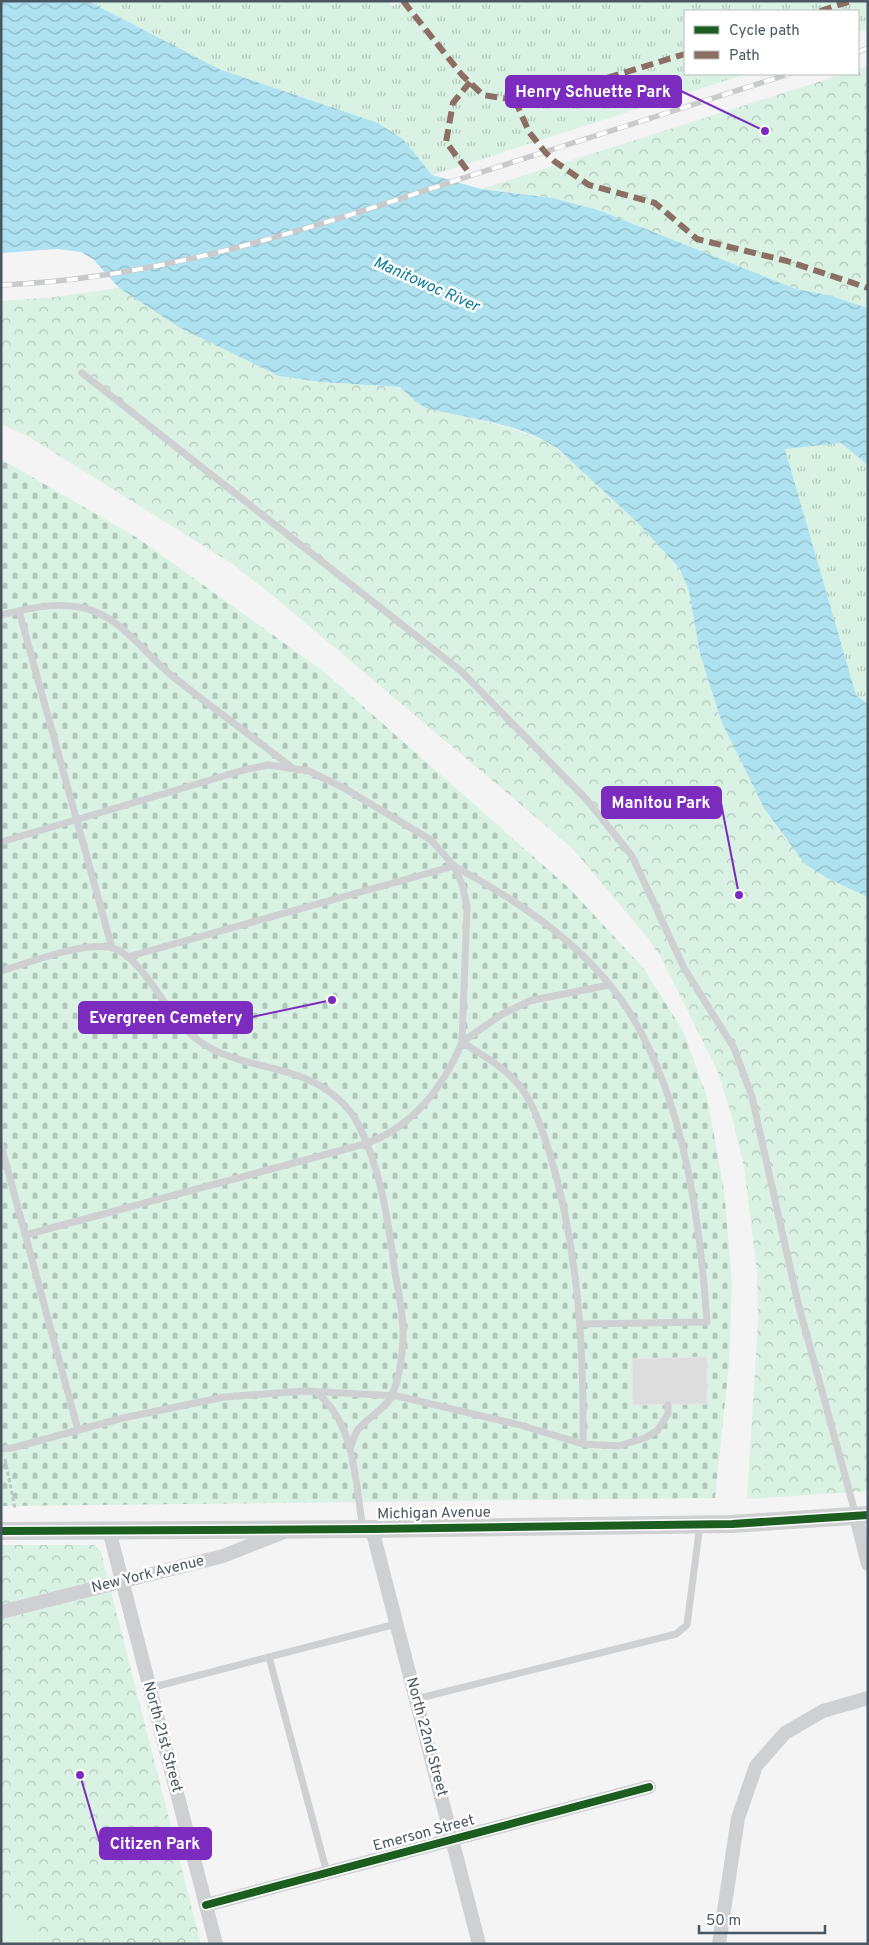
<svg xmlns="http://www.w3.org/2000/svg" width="869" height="1945" viewBox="0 0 869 1945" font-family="Overpass,sans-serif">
<defs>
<pattern id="grass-tufts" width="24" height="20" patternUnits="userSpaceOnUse" patternTransform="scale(1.25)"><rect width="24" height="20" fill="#d9f2e3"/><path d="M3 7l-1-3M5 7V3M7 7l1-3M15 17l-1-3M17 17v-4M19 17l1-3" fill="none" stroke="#b2c7bb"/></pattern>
<pattern id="cemetery-stones" width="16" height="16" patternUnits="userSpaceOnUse" patternTransform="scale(1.25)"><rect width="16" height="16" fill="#d9f2e3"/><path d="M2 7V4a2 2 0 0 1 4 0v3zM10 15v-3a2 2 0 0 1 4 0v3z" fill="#b2c7bb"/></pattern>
<pattern id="park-crowns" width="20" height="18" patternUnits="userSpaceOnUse" patternTransform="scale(1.25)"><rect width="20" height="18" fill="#d9f2e3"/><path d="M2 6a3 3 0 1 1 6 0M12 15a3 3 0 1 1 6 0" fill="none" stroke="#b2c7bb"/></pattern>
<pattern id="water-waves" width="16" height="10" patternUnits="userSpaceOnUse" patternTransform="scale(1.25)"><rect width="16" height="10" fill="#aee2f0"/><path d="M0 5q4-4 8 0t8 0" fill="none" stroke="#90bac6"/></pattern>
</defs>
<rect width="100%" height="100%" fill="#f4f4f4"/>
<!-- grass -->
<g fill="url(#grass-tufts)">
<polygon points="88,1 388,1 392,6 405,1 868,1 868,29 858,33 858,11 685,11 685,74 746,74 432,175 404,140 378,123 219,69"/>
<polygon points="841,443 868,465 868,704 856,695 785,448"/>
</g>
<!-- cemetery -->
<polygon fill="url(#cemetery-stones)" points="1,459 139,539 323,671 570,889 644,969 683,1031 707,1097 724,1190 732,1284 729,1364 715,1498 1,1506"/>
<!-- park -->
<g fill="url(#park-crowns)">
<polygon points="868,66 868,308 828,295 796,289 601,211 553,198 481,189 843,74 858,74 858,69"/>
<polygon points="119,288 180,328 279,376 321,382 400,387 415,401 513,429 548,442 583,471 639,524 679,568 689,591 700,654 722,723 765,810 785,839 845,885 868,897 868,1491 747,1499 758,1320 757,1272 744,1167 732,1117 717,1070 663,961 648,938 571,847 271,594 231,563 26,435 1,424 1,301 54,297"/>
<polygon points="1,1545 94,1545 101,1552 201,1944 1,1944"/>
</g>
<!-- pitch -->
<polygon fill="#d9f2e3" points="1,1902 38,1944 1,1944"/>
<!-- water -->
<path fill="url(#water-waves)" d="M1,1h87l131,68 159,54 26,17 28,35 49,14 72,9 48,13 195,78 32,6 40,13v157l-27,-22 -56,6 71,246 12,9v193l-41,-19 -22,-14 -40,-54 -43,-87 -22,-69 -11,-63 -10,-23 -40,-44 -81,-75c-37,-26 -89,-30 -132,-41l-11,-7 -15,-14 -79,-5 -42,-6 -99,-48 -61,-40 -26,-29 -12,-7 -24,-3 -56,4z"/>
<!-- building -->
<polygon fill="#ddddde" stroke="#e5e6e7" points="707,1357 707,1404 633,1405 632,1359"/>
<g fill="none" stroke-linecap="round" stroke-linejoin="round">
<!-- path -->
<polyline stroke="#bcc7c4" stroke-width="3" stroke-dasharray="4 2.5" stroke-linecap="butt" points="5,1459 15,1509"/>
<!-- service -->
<g stroke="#ced0d2" stroke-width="7">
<polyline points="82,373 461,671 587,800 632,856 684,968 734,1048 752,1097 798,1303 856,1516"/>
<polyline points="19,611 112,948"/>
<path d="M1,615c28,-7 54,-13 83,-7 37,9 59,44 87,67 39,31 79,60 119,91"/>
<path d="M1,842l243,-72 24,-5 41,6 35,17 87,52 23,26 8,18 5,22 -5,136c-19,47 -52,88 -101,103l-336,90"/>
<path d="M127,957l327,-91c66,36 133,80 174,144 56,88 72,210 79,312l-127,2"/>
<path d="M1,971c28,-8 91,-34 117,-21 13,6 25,22 33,33 14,19 27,43 47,57 38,29 92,23 130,51 10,7 23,19 29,31 24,45 31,99 38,150 4,22 9,47 8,70 -1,16 -4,37 -11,53 -6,13 -20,20 -30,30 -7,6 -9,15 -12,24"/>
<polyline points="1,1145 78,1430"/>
<path d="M316,1392c40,32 39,90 47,137"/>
<path d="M583,1444c1,-97 -5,-199 -34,-293 -7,-21 -14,-44 -27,-62 -15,-21 -39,-33 -60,-47l39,-27 28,-14 80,-16"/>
<polyline points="1,1449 12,1448 123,1418 224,1397 305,1391 397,1396 520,1425 583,1444 618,1446 645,1438 658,1430 668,1414 668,1405"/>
<polyline points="269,1657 327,1873"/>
<polyline points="150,1688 396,1624"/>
<polyline points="416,1699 676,1634 687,1625 700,1524"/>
</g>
<!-- minor -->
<g stroke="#ced0d2" stroke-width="14">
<polyline points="856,1516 868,1564"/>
<polyline points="372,1529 479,1944"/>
<polyline points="109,1530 216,1944"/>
<polyline points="1,1612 223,1556 284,1532"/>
<polyline points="206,1905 649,1787"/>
<polyline points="719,1944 738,1818 756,1766 785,1733 823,1711 868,1698"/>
</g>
<!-- tertiary -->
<polyline stroke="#ced0d2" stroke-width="18" points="1,1531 372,1529 732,1524 868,1515"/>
<!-- rail casing -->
<g stroke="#c9cacc" stroke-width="5.5">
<g id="rail">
<polyline points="858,52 868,48"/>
<path d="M1,285c158,-6 311,-57 459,-106 110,-35 219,-70 329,-105"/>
</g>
</g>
<!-- rail -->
<use href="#rail" stroke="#fff" stroke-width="4" stroke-dasharray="11" stroke-linecap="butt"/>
<!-- quiet -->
<g stroke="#8d6e63" stroke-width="6" stroke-dasharray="12 6" stroke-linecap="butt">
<polyline points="403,1 462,75 483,95 528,102 685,54"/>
<polyline points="820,11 851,1"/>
<polyline points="515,100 529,132 545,152 554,161 589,185 655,203 697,239 787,261 868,288"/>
<polyline points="467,170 446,142 453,103 470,82"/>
</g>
<!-- cycleway casing -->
<g stroke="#fff" stroke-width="11">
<g id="cycleway">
<polyline points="1,1531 372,1529 732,1524 868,1515"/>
<polyline points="206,1905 649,1787"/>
</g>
</g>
<!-- cycleway -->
<use href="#cycleway" stroke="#1b5e20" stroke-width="8"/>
</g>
<g text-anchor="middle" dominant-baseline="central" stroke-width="5" stroke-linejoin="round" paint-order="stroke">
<!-- street labels -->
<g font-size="15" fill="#4a5661" stroke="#fff">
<text transform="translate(434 1514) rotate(-1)">Michigan Avenue</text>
<text transform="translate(148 1575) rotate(-14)">New York Avenue</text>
<text transform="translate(162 1737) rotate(75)">North 21st Street</text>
<text transform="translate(426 1737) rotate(75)">North 22nd Street</text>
<text transform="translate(424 1834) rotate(-15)">Emerson Street</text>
</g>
<!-- water labels -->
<g font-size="16" font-style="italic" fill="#0c7c9b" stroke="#fff">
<text transform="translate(426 285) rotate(24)">Manitowoc River</text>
</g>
</g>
<!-- callouts -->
<path fill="none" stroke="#7b2cbf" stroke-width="2" d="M765 131L681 91M739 895L721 803M332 1000L252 1017M80 1775L100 1843"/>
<g fill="#7b2cbf" stroke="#fff" stroke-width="2">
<circle cx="765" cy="131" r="5"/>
<circle cx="739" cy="895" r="5"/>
<circle cx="332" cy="1000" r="5"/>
<circle cx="80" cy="1775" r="5"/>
</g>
<g fill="#7b2cbf" stroke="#7b2cbf" stroke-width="2">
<rect x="506" y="76" width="175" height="31" rx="5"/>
<rect x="602" y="787" width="119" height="31" rx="5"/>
<rect x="79" y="1002" width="173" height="31" rx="5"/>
<rect x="100" y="1828" width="111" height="31" rx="5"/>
</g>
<g font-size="16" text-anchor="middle" font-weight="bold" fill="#fff">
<text x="593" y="97">Henry Schuette Park</text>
<text x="661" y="808">Manitou Park</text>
<text x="166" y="1023">Evergreen Cemetery</text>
<text x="155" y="1849">Citizen Park</text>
</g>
<!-- border -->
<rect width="869" height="1945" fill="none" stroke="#4a5661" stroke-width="5"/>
<!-- legend -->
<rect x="684" y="10" width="175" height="65" fill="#ffffff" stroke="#b7bbc0"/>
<rect x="694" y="26" width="25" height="8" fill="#1b5e20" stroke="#b7bbc0"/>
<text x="729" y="35" font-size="15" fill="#4a5661">Cycle path</text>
<rect x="694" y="51" width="25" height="8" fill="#8d6e63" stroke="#b7bbc0"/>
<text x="729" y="60" font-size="15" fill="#4a5661">Path</text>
<!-- scale -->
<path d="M699 1925v8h126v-8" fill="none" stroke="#4a5661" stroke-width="2.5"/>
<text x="706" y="1925" font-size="15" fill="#4a5661" stroke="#ffffff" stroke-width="4" paint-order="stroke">50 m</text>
</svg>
